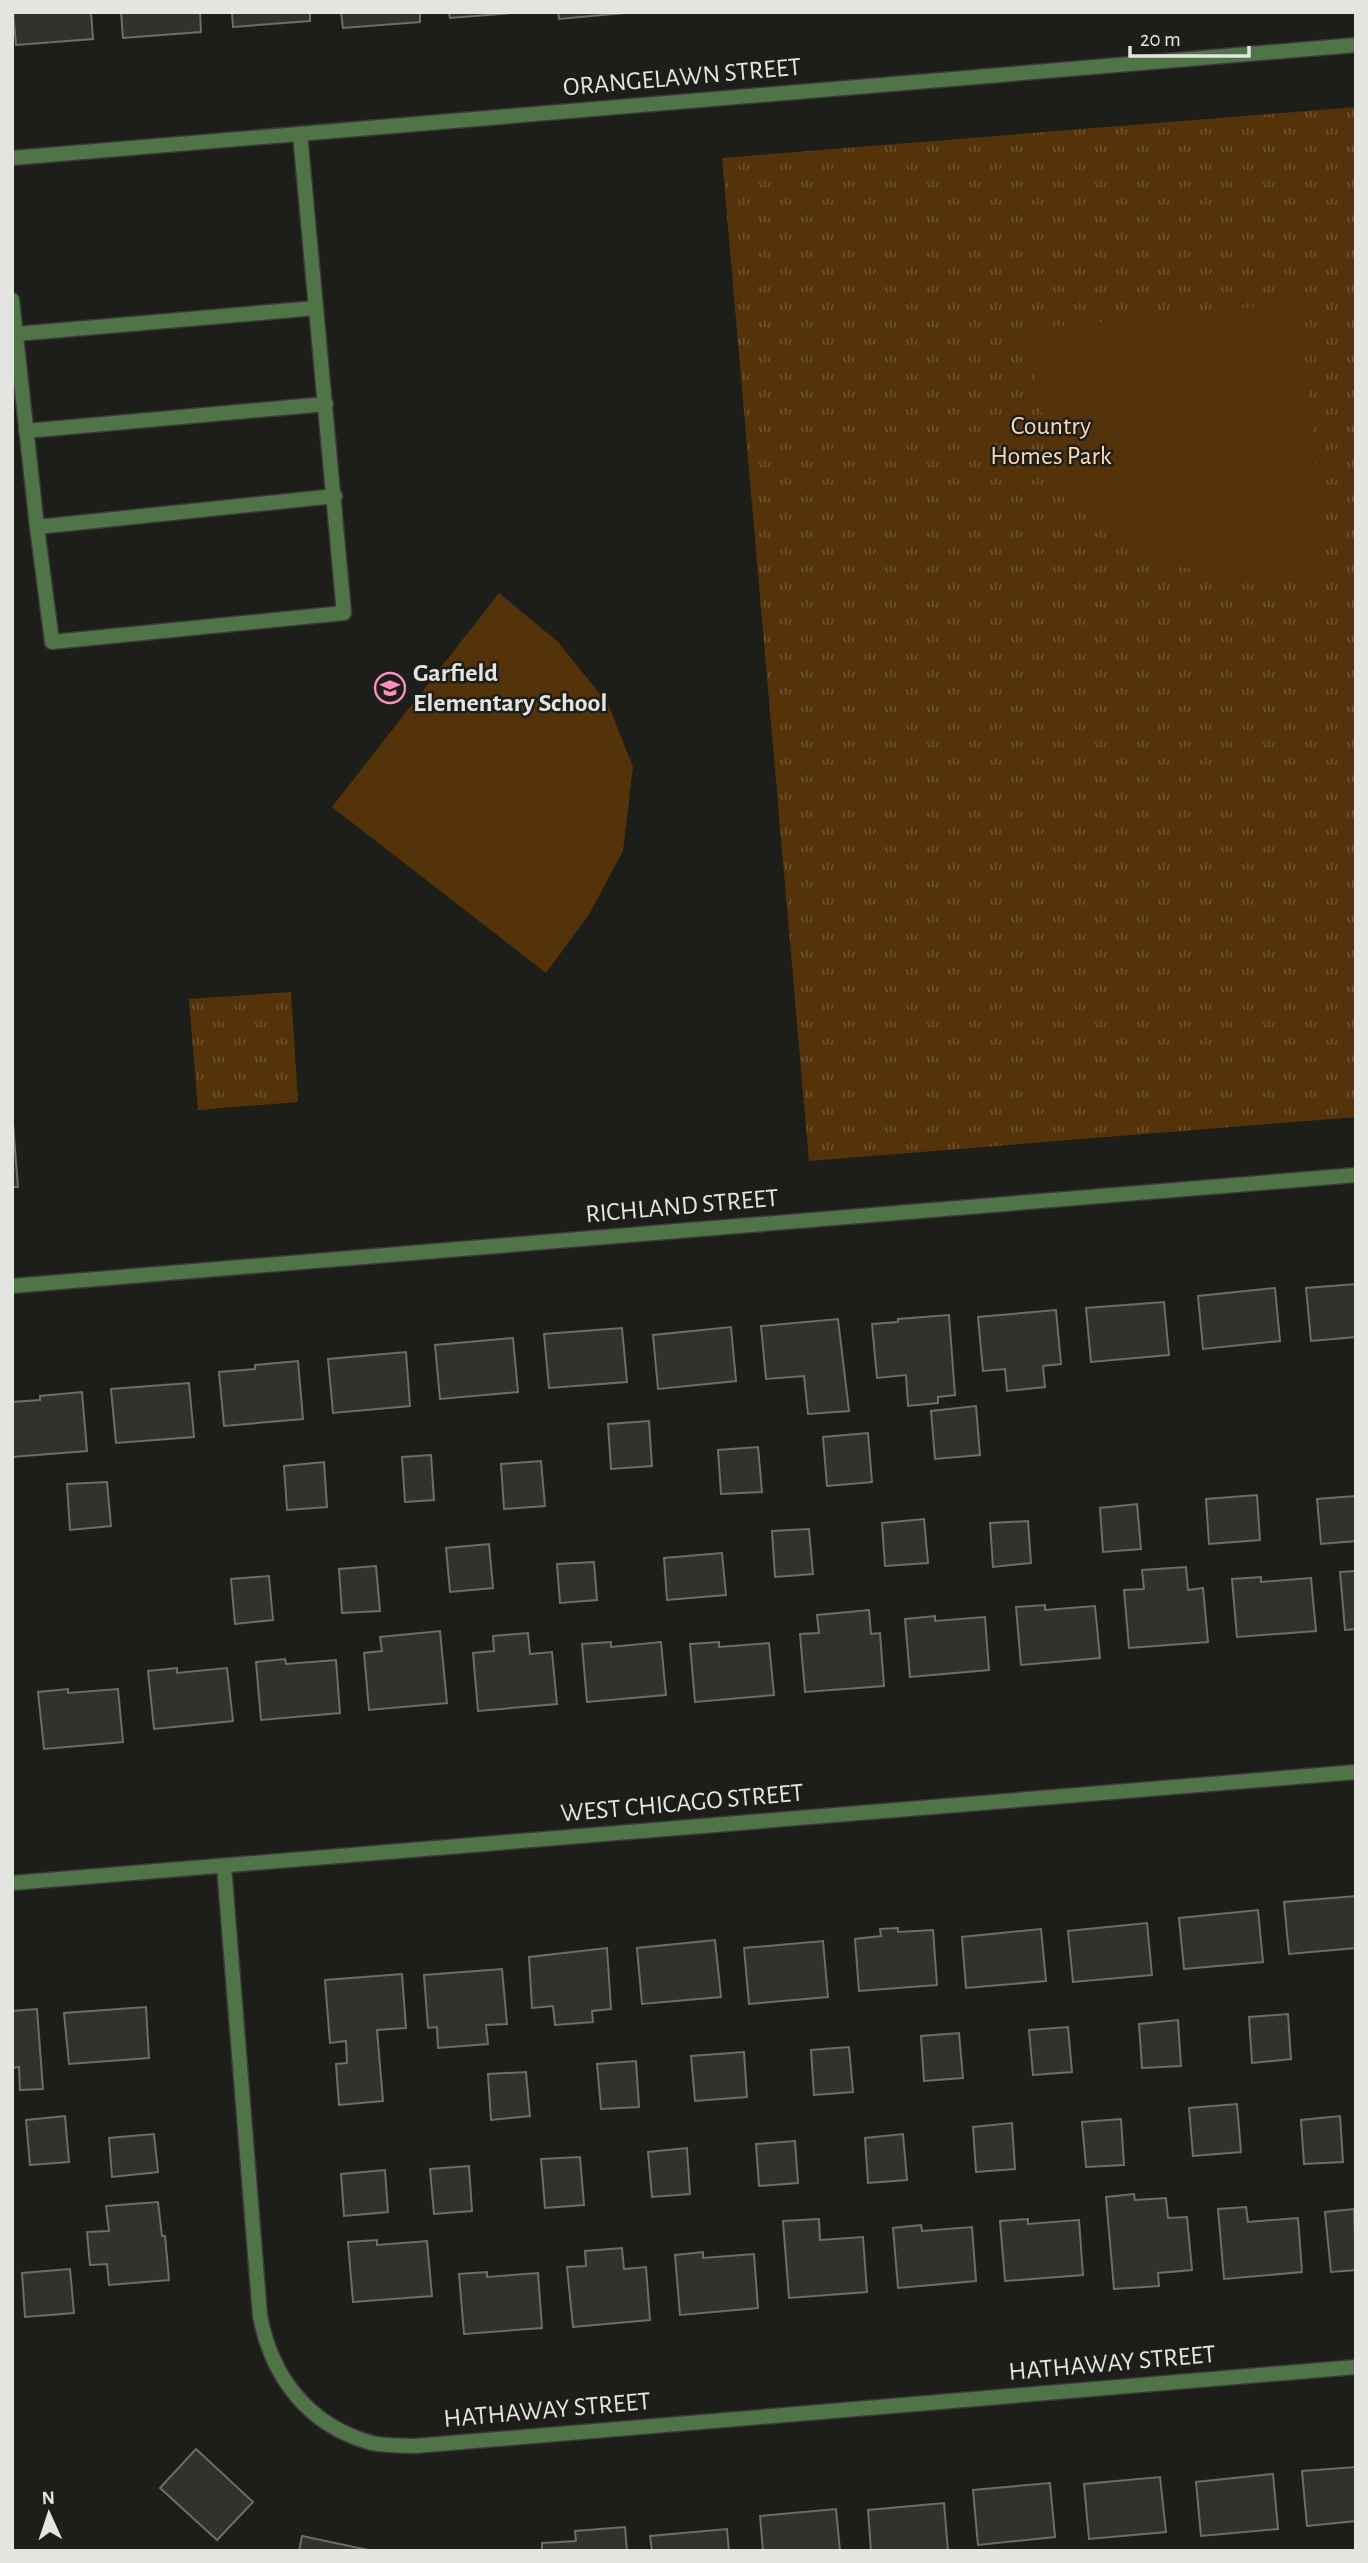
<svg xmlns="http://www.w3.org/2000/svg" width="1368" height="2563" viewBox="0 0 1368 2563" font-family="'Alegreya Sans',sans-serif">
<defs>
<pattern id="park-tufts" width="24" height="20" patternUnits="userSpaceOnUse" patternTransform="scale(1.75)"><rect width="24" height="20" fill="#55330a"/><path d="M3 7l-1-3M5 7V3M7 7l1-3M15 17l-1-3M17 17v-4M19 17l1-3" fill="none" stroke="#6d502d"/></pattern>
</defs>
<rect width="100%" height="100%" fill="#1d1e19"/>
<!-- park -->
<g fill="url(#park-tufts)">
<polygon points="1356,107 1356,1117 809,1161 722,158"/>
<polygon points="291,992 298,1102 198,1110 189,999"/>
</g>
<!-- pitch -->
<g fill="#55330a">
<polygon points="1299,302 1327,571 1251,577 1172,566 1110,539 1059,470 1038,399 1030,329"/>
<polygon points="499,593 558,642 608,704 633,767 623,851 588,916 546,973 332,807"/>
</g>
<!-- building -->
<g fill="#33312b" stroke="#6f6c66" stroke-width="2">
<polygon points="13,12 91,12 93,39 16,45"/>
<polygon points="121,12 200,12 201,32 123,38"/>
<polygon points="232,12 310,12 310,21 233,27"/>
<polygon points="341,12 420,12 420,22 343,28"/>
<polygon points="449,12 525,12 450,18"/>
<polygon points="558,12 636,12 559,19"/>
<polygon points="12,1111 18,1187 12,1187"/>
<polygon points="1356,1284 1356,1337 1311,1341 1306,1288"/>
<polygon points="1275,1288 1280,1341 1203,1349 1198,1296"/>
<polygon points="1164,1302 1169,1355 1091,1362 1086,1308"/>
<polygon points="1056,1310 1061,1364 1043,1366 1045,1387 1007,1391 1005,1369 983,1371 978,1317"/>
<polygon points="949,1315 955,1395 938,1397 938,1403 908,1406 906,1375 877,1378 872,1324 898,1322 898,1319"/>
<polygon points="838,1319 849,1411 808,1414 804,1376 766,1379 761,1326"/>
<polygon points="731,1327 736,1381 658,1389 653,1335"/>
<polygon points="622,1328 627,1382 549,1388 544,1334"/>
<polygon points="513,1338 518,1392 440,1399 435,1345"/>
<polygon points="406,1352 410,1406 333,1413 328,1359"/>
<polygon points="298,1361 303,1419 224,1426 219,1372 255,1369 255,1365"/>
<polygon points="189,1383 194,1437 116,1443 111,1389"/>
<polygon points="82,1392 87,1451 12,1457 12,1402 40,1400 40,1396"/>
<polygon points="976,1406 980,1455 935,1459 931,1411"/>
<polygon points="649,1421 652,1466 611,1469 608,1424"/>
<polygon points="868,1433 872,1482 827,1486 823,1437"/>
<polygon points="758,1447 762,1492 721,1494 718,1450"/>
<polygon points="431,1455 434,1500 405,1502 402,1457"/>
<polygon points="541,1461 545,1506 504,1509 501,1464"/>
<polygon points="324,1462 327,1507 287,1510 284,1466"/>
<polygon points="107,1482 111,1526 70,1530 67,1484"/>
<polygon points="1257,1495 1260,1540 1209,1544 1206,1499"/>
<polygon points="1355,1496 1356,1541 1321,1544 1317,1499"/>
<polygon points="1137,1504 1141,1549 1103,1552 1100,1508"/>
<polygon points="924,1519 928,1563 885,1566 882,1523"/>
<polygon points="1028,1521 1031,1563 993,1567 990,1523"/>
<polygon points="809,1529 813,1574 775,1577 772,1531"/>
<polygon points="489,1544 493,1588 450,1592 446,1548"/>
<polygon points="722,1553 726,1595 667,1600 664,1558"/>
<polygon points="594,1562 597,1600 560,1603 557,1564"/>
<polygon points="376,1566 380,1611 342,1613 339,1569"/>
<polygon points="1186,1567 1188,1590 1203,1588 1208,1642 1129,1648 1124,1590 1144,1589 1142,1570"/>
<polygon points="1356,1571 1356,1629 1345,1630 1340,1572"/>
<polygon points="269,1576 273,1620 235,1624 231,1579"/>
<polygon points="1261,1577 1261,1582 1311,1578 1316,1631 1237,1637 1232,1579"/>
<polygon points="1045,1605 1045,1610 1095,1606 1100,1658 1021,1665 1016,1607"/>
<polygon points="869,1610 871,1634 880,1633 884,1686 805,1692 800,1634 819,1633 817,1615"/>
<polygon points="935,1616 935,1621 985,1617 989,1670 910,1677 905,1619"/>
<polygon points="440,1631 447,1703 369,1710 364,1653 382,1651 380,1637"/>
<polygon points="528,1633 530,1654 552,1652 557,1704 478,1711 473,1653 494,1651 493,1636"/>
<polygon points="611,1642 611,1647 661,1642 666,1695 587,1702 582,1644"/>
<polygon points="719,1642 719,1647 769,1643 774,1695 695,1702 690,1644"/>
<polygon points="285,1659 286,1664 336,1660 340,1713 261,1720 256,1662"/>
<polygon points="177,1668 177,1673 227,1668 233,1721 154,1729 148,1671"/>
<polygon points="68,1689 68,1693 118,1689 123,1742 44,1749 38,1692"/>
<polygon points="1356,1896 1356,1948 1289,1954 1284,1902"/>
<polygon points="1258,1910 1263,1962 1184,1969 1179,1918"/>
<polygon points="1147,1923 1152,1975 1073,1982 1068,1931"/>
<polygon points="898,1928 898,1932 933,1930 937,1985 859,1991 855,1939 881,1936 880,1929"/>
<polygon points="1041,1929 1046,1981 966,1988 962,1937"/>
<polygon points="715,1940 721,1997 642,2004 637,1948"/>
<polygon points="823,1941 828,1997 749,2004 744,1948"/>
<polygon points="607,1948 611,2009 592,2011 593,2022 555,2025 553,2006 532,2008 529,1957"/>
<polygon points="502,1969 507,2024 486,2025 488,2044 438,2048 437,2027 428,2028 424,1975"/>
<polygon points="402,1974 406,2028 377,2030 383,2101 339,2105 336,2064 347,2063 346,2041 330,2043 325,1980"/>
<polygon points="146,2007 149,2058 69,2064 64,2013"/>
<polygon points="37,2009 43,2089 20,2090 19,2067 12,2068 12,2011"/>
<polygon points="1288,2014 1291,2059 1252,2063 1249,2017"/>
<polygon points="1178,2020 1181,2066 1142,2068 1139,2024"/>
<polygon points="1068,2027 1072,2072 1033,2075 1029,2030"/>
<polygon points="959,2033 963,2078 924,2081 921,2036"/>
<polygon points="849,2047 853,2092 814,2095 811,2050"/>
<polygon points="744,2052 747,2097 695,2101 691,2056"/>
<polygon points="636,2061 639,2107 601,2109 597,2064"/>
<polygon points="526,2072 530,2116 491,2120 488,2074"/>
<polygon points="1237,2104 1241,2152 1193,2156 1189,2108"/>
<polygon points="65,2116 69,2162 30,2165 26,2120"/>
<polygon points="1340,2116 1343,2162 1304,2164 1301,2120"/>
<polygon points="1121,2119 1124,2165 1086,2167 1082,2122"/>
<polygon points="1012,2123 1015,2169 976,2172 973,2127"/>
<polygon points="154,2134 158,2172 112,2177 109,2138"/>
<polygon points="903,2134 907,2180 868,2183 865,2138"/>
<polygon points="795,2141 798,2183 759,2186 756,2144"/>
<polygon points="687,2148 690,2194 652,2197 648,2152"/>
<polygon points="580,2157 584,2205 545,2208 541,2159"/>
<polygon points="469,2166 472,2211 434,2214 430,2169"/>
<polygon points="385,2170 388,2212 344,2216 341,2174"/>
<polygon points="1134,2194 1135,2200 1166,2198 1168,2218 1187,2217 1192,2270 1158,2273 1159,2286 1114,2289 1106,2197"/>
<polygon points="158,2202 162,2236 165,2236 169,2280 109,2285 107,2264 90,2265 87,2232 109,2231 106,2206"/>
<polygon points="1246,2207 1248,2222 1298,2218 1302,2272 1224,2279 1218,2209"/>
<polygon points="1354,2209 1356,2270 1331,2272 1325,2212"/>
<polygon points="819,2219 820,2240 863,2237 867,2292 789,2298 783,2221"/>
<polygon points="1028,2219 1028,2224 1079,2220 1083,2275 1005,2281 1000,2221"/>
<polygon points="921,2225 922,2231 972,2227 976,2281 898,2288 893,2228"/>
<polygon points="377,2240 377,2245 427,2241 432,2296 353,2302 348,2242"/>
<polygon points="622,2248 624,2269 646,2267 650,2320 573,2327 567,2267 586,2266 585,2251"/>
<polygon points="703,2252 703,2258 754,2254 758,2308 680,2315 675,2255"/>
<polygon points="70,2269 74,2313 25,2317 22,2273"/>
<polygon points="487,2272 487,2277 538,2273 542,2328 464,2334 459,2274"/>
<polygon points="196,2449 253,2502 217,2540 160,2488"/>
<polygon points="1356,2467 1356,2521 1307,2526 1302,2471"/>
<polygon points="1273,2474 1278,2529 1201,2536 1196,2482"/>
<polygon points="1160,2477 1166,2532 1089,2539 1084,2484"/>
<polygon points="1050,2483 1055,2537 978,2545 973,2490"/>
<polygon points="944,2503 948,2551 871,2551 868,2510"/>
<polygon points="836,2509 840,2551 763,2551 760,2516"/>
<polygon points="625,2527 627,2551 542,2551 542,2543 576,2541 575,2531"/>
<polygon points="727,2529 729,2551 652,2551 650,2536"/>
<polygon points="302,2536 373,2551 299,2551"/>
</g>
<g fill="none" stroke-linecap="round" stroke-linejoin="round">
<!-- service casing -->
<g stroke="#393a35" stroke-width="17">
<g id="service">
<polyline points="12,300 37,527 52,642 344,613 300,134"/>
<polyline points="16,334 316,308"/>
<polyline points="26,431 326,404"/>
<polyline points="37,527 335,496"/>
</g>
</g>
<!-- minor casing -->
<g stroke="#393a35" stroke-width="17">
<g id="minor">
<polyline points="12,158 1356,45"/>
<polyline points="12,1286 1356,1175"/>
<path d="M224,1866l36,450c12,62 49,110 112,127 13,3 29,2 43,3l941,-79"/>
<polyline points="12,1883 1356,1772"/>
</g>
</g>
<!-- service -->
<use href="#service" stroke="#507448" stroke-width="14"/>
<!-- minor -->
<use href="#minor" stroke="#507448" stroke-width="14"/>
</g>
<!-- icons -->
<defs>
<g id="school-ring" transform="scale(1.575)"><circle r="9.5" fill="#1d1e19" stroke="#fd8ec0" stroke-width="1.5"/><path d="M0-5L7-2L0 1L-7-2ZM-4 1L0 2.5L4 1V4Q0 6-4 4Z" fill="#fd8ec0"/></g>
</defs>
<g fill-rule="evenodd">
<use href="#school-ring" x="390" y="688"/>
</g>
<g text-anchor="middle" dominant-baseline="central" stroke-width="5" stroke-linejoin="round" paint-order="stroke">
<!-- street labels -->
<g font-size="26" fill="#e4e5e1" stroke="#1d1e19">
<text transform="translate(682 77) rotate(-5)">ORANGELAWN STREET</text>
<text transform="translate(682 1206) rotate(-5)">RICHLAND STREET</text>
<text transform="translate(682 1803) rotate(-5)">WEST CHICAGO STREET</text>
<text transform="translate(1112 2363) rotate(-5)">HATHAWAY STREET</text>
<text transform="translate(547 2410) rotate(-5)">HATHAWAY STREET</text>
</g>
<!-- park labels -->
<g font-size="26" fill="#fbd9b7" stroke="#1d1e19">
<text x="1051" y="426">Country<tspan x="1051" dy="30">Homes Park</tspan></text>
</g>
<!-- poi labels -->
<g font-size="26" font-weight="bold" fill="#e4e5e1" stroke="#1d1e19" text-anchor="start">
<text x="413" y="673">Garfield<tspan x="413" dy="30">Elementary School</tspan></text>
</g>
</g>
<!-- border -->
<rect width="1368" height="2563" fill="none" stroke="#e4e5e1" stroke-width="28"/>
<!-- north arrow -->
<g transform="translate(49 2514) rotate(357)" stroke="#1d1e19" stroke-width="5" paint-order="stroke">
<path d="M0-5L12 26L0 18L-12 26Z" fill="#e4e5e1"/>
<text y="-10" font-size="19" font-weight="bold" text-anchor="middle" fill="#e4e5e1">N</text>
</g>
<!-- scale -->
<path d="M1130 46v10h119v-10" fill="none" stroke="#e4e5e1" stroke-width="3.5"/>
<text x="1140" y="46" font-size="21" fill="#e4e5e1" stroke="#1d1e19" stroke-width="5" paint-order="stroke">20 m</text>
</svg>
